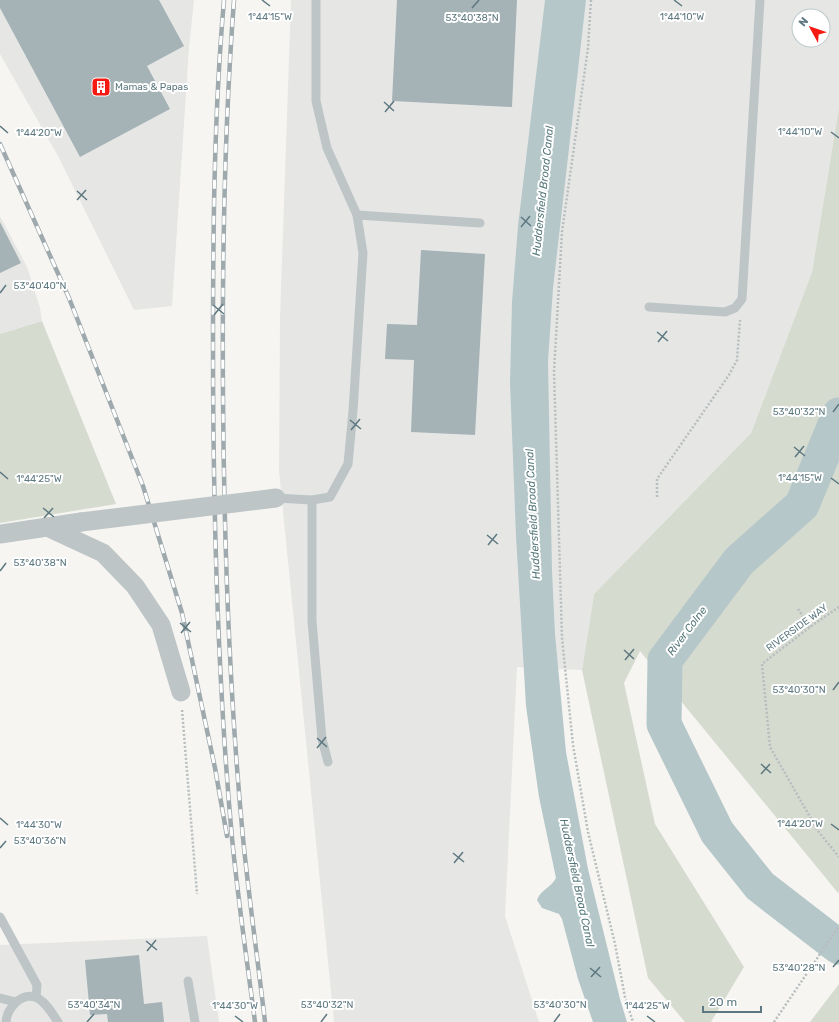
<svg xmlns="http://www.w3.org/2000/svg" width="839" height="1022" viewBox="0 0 839 1022" font-family="Rubik,sans-serif">
<rect width="100%" height="100%" fill="#f6f5f1"/>
<!-- built -->
<g fill="#e6e7e5" fill-rule="evenodd">
<polygon points="0,0 194,0 189,48 172,306 134,310 58,156 0,54"/>
<path d="M291,0h548v107l-27,165 -61,161 -157,161 -12,76 -65,-3 -12,249 34,106h-205l-55,-551 1,-153zM799,16h24v24h-24z"/>
<polygon points="0,216 27,267 40,308 42,321 0,334"/>
<polygon points="207,936 219,1022 0,1022 0,945"/>
</g>
<!-- green -->
<g fill="#d6dbd0">
<polygon points="839,107 839,891 838,893 640,651 624,683 655,824 744,967 711,1022 685,1022 648,978 582,670 594,594 751,433 812,272"/>
<polygon points="42,321 116,504 0,523 0,334"/>
<polygon points="839,984 839,1022 810,1022"/>
</g>
<!-- water -->
<path fill="#b5c7c9" d="M545,0h41l-33,288 -5,73 4,210 3,63 11,118 22,117 32,130 7,23h-34l-15,-43 -16,-60 -3,-5 -17,-6 -5,-8c5,-12 12,-10 19,-22l-17,-81 -13,-91 -10,-170 -6,-154 2,-80 6,-76z"/>
<g fill="none" stroke-linecap="round" stroke-linejoin="round">
<!-- river -->
<polyline stroke="#b5c7c9" stroke-width="35" points="839,415 802,505 739,561 665,660 664,724 717,832 760,886 839,947"/>
</g>
<!-- building -->
<g fill="#a5b2b6">
<polygon points="0,0 159,0 184,46 147,66 170,109 80,157 0,8"/>
<polygon points="397,0 517,0 512,107 392,101"/>
<polygon points="0,222 21,263 0,273"/>
<polygon points="421,250 485,254 475,435 411,432 414,360 385,359 387,324 417,325"/>
<polygon points="139,955 144,1004 162,1002 164,1022 108,1022 107,1014 90,1015 85,960"/>
</g>
<g fill="none" stroke-linecap="round" stroke-linejoin="round">
<!-- path -->
<g stroke="#b8bdbf" stroke-width="2.5" stroke-dasharray="2 2" stroke-linecap="butt">
<polyline points="591,0 588,48 562,232 554,372 562,638 573,745 588,832 615,944 625,997 633,1022"/>
<polyline points="657,497 657,479 729,375 737,360 740,320"/>
<polyline points="839,607 810,627 762,664 770,747 818,831 839,857"/>
<polyline points="798,609 810,627"/>
<polyline points="182,710 197,894"/>
<polyline points="774,1022 839,926"/>
</g>
<!-- lane -->
<g stroke="#bec5c7" stroke-width="9">
<polyline points="357,215 480,223"/>
<polyline points="649,307 725,312 735,308 742,299 760,0"/>
<polyline points="276,498 312,500 330,497 348,464 353,411 363,253 357,215 327,148 316,101 316,0"/>
<polyline points="312,500 312,621 322,739 328,762"/>
<polyline points="0,917 37,985 36,997"/>
<polyline points="188,981 195,1022"/>
<polyline points="0,998 16,1002"/>
<path d="M6,1022c1,-13 14,-29 29,-25 10,3 18,18 23,25"/>
</g>
<!-- street -->
<g stroke="#bec5c7" stroke-width="19">
<polyline points="47,527 103,553 135,586 161,625 181,692"/>
<polyline points="0,534 81,522"/>
</g>
<!-- rail casing -->
<g stroke="#9ea9ad" stroke-width="4.5">
<g id="rail">
<path d="M224,0c-10,114 -11,230 -11,345 0,164 4,329 19,493 6,62 15,123 23,184"/>
<path d="M234,0c-10,132 -12,264 -11,396 1,147 6,295 20,442 6,61 15,123 22,184"/>
<polyline points="0,144 69,298 143,486 182,613 215,768 227,836"/>
</g>
</g>
<!-- rail -->
<use href="#rail" stroke="#fff" stroke-width="3" stroke-dasharray="9" stroke-linecap="butt"/>
<!-- street-bridge -->
<polyline stroke="#bec5c7" stroke-width="19" points="81,522 276,498"/>
</g>
<!-- ticks -->
<path fill="none" stroke="#5d7880" stroke-width="1.5" d="M262,0l8,6M674,0l8,6M472,8l7,-8M384,102l10,9M385,112l9,-11M0,126l8,7M831,132l8,6M77,191l10,9M77,200l9,-10M521,217l10,9M521,227l9,-11M0,293l6,-8M213,305l11,9M214,315l9,-11M657,332l11,9M658,342l9,-11M833,412l6,-8M350,420l11,9M351,430l9,-11M794,447l11,9M795,457l9,-11M0,472l8,7M831,478l8,6M43,508l11,9M44,518l9,-10M487,535l11,9M488,545l9,-11M0,571l6,-8M180,623l11,9M181,633l9,-11M624,650l10,9M625,660l9,-11M833,690l6,-8M317,738l10,9M317,748l9,-11M761,764l10,9M761,774l9,-10M0,818l8,7M831,824l8,6M0,848l6,-7M453,853l11,9M454,863l9,-11M146,941l11,9M147,951l9,-11M833,967l6,-7M590,968l11,9M591,977l9,-10M235,1016l8,6M647,1016l8,6M87,1022l7,-8M321,1022l6,-8M554,1022l6,-8"/>
<!-- icons -->
<defs>
<g id="building-square" transform="scale(1)"><rect x="-9" y="-9" width="18" height="18" rx="4" fill="#f51912" stroke="#fff"/><path d="M-4-6H4V6H1V3H-1V6H-4ZM-2.5-4.3h1.7v1.8h-1.7ZM.8-4.3h1.7v1.8H.8ZM-2.5-1h1.7V.8h-1.7ZM.8-1h1.7V.8H.8Z" fill="#fff"/></g>
</defs>
<g fill-rule="evenodd">
<use href="#building-square" x="101" y="87"/>
</g>
<g text-anchor="middle" dominant-baseline="central" stroke-width="4" stroke-linejoin="round" paint-order="stroke">
<!-- poi labels -->
<g font-size="10" fill="#5d7880" stroke="#fff" text-anchor="start">
<text x="115" y="87">Mamas &amp; Papas</text>
</g>
<!-- street labels -->
<g font-size="10" fill="#5d7880" stroke="#fff">
<text transform="translate(797 628) rotate(-36)">RIVERSIDE WAY</text>
</g>
<!-- water labels -->
<g font-size="11" font-style="italic" fill="#58797c" stroke="#fff">
<text transform="translate(543 191) rotate(-84)">Huddersfield Broad Canal</text>
<text transform="translate(533 514) rotate(-93)">Huddersfield Broad Canal</text>
<text transform="translate(687 631) rotate(-53)">River Colne</text>
<text transform="translate(577 883) rotate(78)">Huddersfield Broad Canal</text>
</g>
</g>
<g font-size="10" text-anchor="middle" fill="#5d7880" stroke="#fff" stroke-width="4" stroke-linejoin="round" paint-order="stroke">
<text x="682" y="20">1°44'10"W</text>
<text x="270" y="20">1°44'15"W</text>
<text x="472" y="21">53°40'38"N</text>
<text x="800" y="135">1°44'10"W</text>
<text x="39" y="136">1°44'20"W</text>
<text x="40" y="289">53°40'40"N</text>
<text x="799" y="415">53°40'32"N</text>
<text x="800" y="481">1°44'15"W</text>
<text x="39" y="482">1°44'25"W</text>
<text x="40" y="566">53°40'38"N</text>
<text x="799" y="693">53°40'30"N</text>
<text x="800" y="827">1°44'20"W</text>
<text x="39" y="828">1°44'30"W</text>
<text x="40" y="844">53°40'36"N</text>
<text x="799" y="971">53°40'28"N</text>
<text x="94" y="1008">53°40'34"N</text>
<text x="327" y="1008">53°40'32"N</text>
<text x="560" y="1008">53°40'30"N</text>
<text x="235" y="1009">1°44'30"W</text>
<text x="647" y="1009">1°44'25"W</text>
</g>
<!-- north arrow -->
<g transform="translate(811 28) rotate(310)"><circle r="19" fill="#ffffff" stroke="#bec9cc"/>
<path d="M0-3L7 15L0 10L-7 15Z" fill="#f51912"/>
<text y="-6" font-size="11" font-weight="bold" text-anchor="middle" fill="#5d7880">N</text>
</g>
<!-- scale -->
<path d="M703 1006v6h58v-6" fill="none" stroke="#5d7880" stroke-width="2"/>
<text x="709" y="1006" font-size="12" fill="#5d7880" stroke="#ffffff" stroke-width="3" paint-order="stroke">20 m</text>
</svg>
